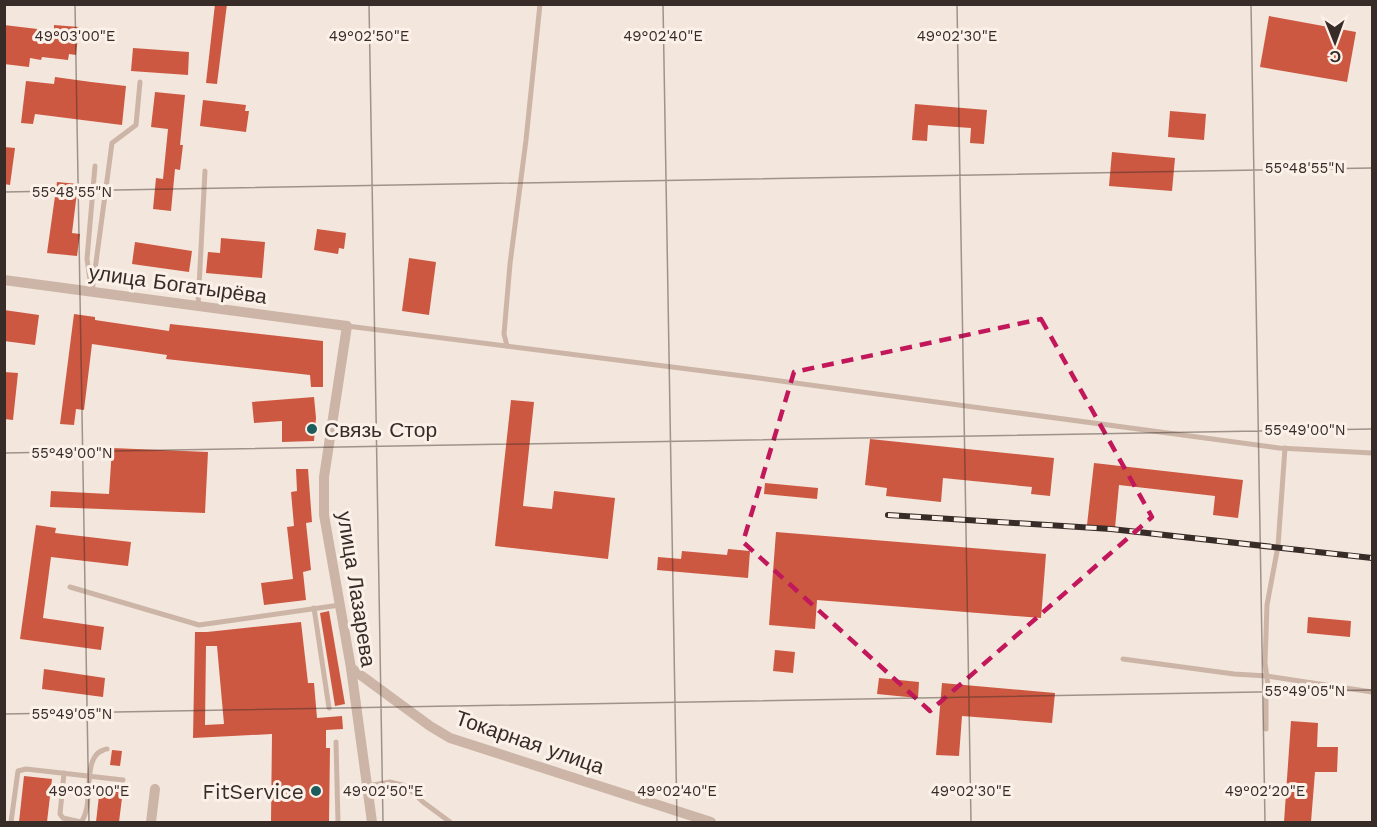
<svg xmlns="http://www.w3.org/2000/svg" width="1377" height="827" viewBox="0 0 1377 827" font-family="'Work Sans',sans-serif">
<rect width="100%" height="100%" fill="#f3e6dc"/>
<!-- building -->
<g fill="#cd5841" fill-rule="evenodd">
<polygon points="215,4 227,4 217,84 206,83"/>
<polygon points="1269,16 1356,32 1347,82 1260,67"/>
<polygon points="4,25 54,31 54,25 79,27 76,55 69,54 68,60 42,57 41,60 30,58 29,67 4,64"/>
<polygon points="133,48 189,52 188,75 131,71"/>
<polygon points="55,77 91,82 126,86 122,125 35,114 33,124 21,123 26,81 54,84"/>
<polygon points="155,92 185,95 180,145 183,145 180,170 175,169 171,211 153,209 156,178 163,179 168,129 151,127"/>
<polygon points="203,100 246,105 245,111 249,111 246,132 200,126"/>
<polygon points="915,104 987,110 984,144 970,143 971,128 928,125 927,141 912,140"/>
<polygon points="1170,111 1206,114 1204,140 1168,137"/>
<polygon points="4,147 15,148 10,185 4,184"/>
<polygon points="1112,152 1175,158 1172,191 1109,186"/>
<polygon points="57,182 78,184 72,233 80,234 77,256 47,253"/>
<polygon points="317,229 346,233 344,249 339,248 338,254 314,250"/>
<polygon points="221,238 265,242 262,278 206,273 208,252 220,253"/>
<polygon points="135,242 192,251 189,272 132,264"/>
<polygon points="409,258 436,262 429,315 402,311"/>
<polygon points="4,310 39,315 35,345 4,341"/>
<polygon points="74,314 95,317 95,320 169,331 170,324 323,341 323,387 311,387 310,375 166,359 167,355 92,344 84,410 76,409 74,425 60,424"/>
<polygon points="4,372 18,373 13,420 4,419"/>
<polygon points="314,397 316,418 314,441 282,442 282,421 254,423 252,402"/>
<polygon points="511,400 534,402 523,506 552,509 554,491 615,498 608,559 495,546"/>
<polygon points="870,439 1054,458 1050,496 1031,494 1032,487 943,478 941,502 886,496 887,488 865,485"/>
<polygon points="112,448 208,452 205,513 50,507 51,491 109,494"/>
<polygon points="1094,463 1243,480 1238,518 1213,515 1215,496 1119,485 1115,528 1087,525"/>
<polygon points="296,469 308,469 312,522 306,523 311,570 303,572 306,600 264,605 261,583 293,579 287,527 294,526 291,492 297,491"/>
<polygon points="765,483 818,488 817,499 764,494"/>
<polygon points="36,525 56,528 55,533 131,542 128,566 51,557 43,618 104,627 101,650 20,639"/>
<polygon points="776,532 1046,554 1041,618 817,600 815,629 769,625"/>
<polygon points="728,549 750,551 748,578 657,570 658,557 681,559 682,551 727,555"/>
<polygon points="329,611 345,704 335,706 320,613"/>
<polygon points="1308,617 1351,621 1350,637 1307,633"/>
<path d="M301,622l7,61h6l3,35 25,-2 1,13 -17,1v18h4l-1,74h-58l1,-88 -79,4 2,-106h12zM206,646h11l7,78 -19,1z"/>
<polygon points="775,650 795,652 793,673 773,671"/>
<polygon points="44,669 105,678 103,697 42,689"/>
<polygon points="879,678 919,682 918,698 877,694"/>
<polygon points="942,683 1055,693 1052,723 962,716 959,756 936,755"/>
<polygon points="1291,721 1318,723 1317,747 1338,747 1337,772 1315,772 1311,822 1284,822"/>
<polygon points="112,750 122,751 120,766 110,765"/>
<polygon points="24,776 52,779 47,822 19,822"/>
<polygon points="100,787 123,790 119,822 96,822"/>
</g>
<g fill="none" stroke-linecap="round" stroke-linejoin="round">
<!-- lane -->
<g stroke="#ccb5a7" stroke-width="5">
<polyline points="91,287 87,259 95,166"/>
<polyline points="92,292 112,143 136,125 140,82"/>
<polyline points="198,306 205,171"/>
<polyline points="347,326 751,377 1279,448 1372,453"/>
<polyline points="507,346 504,334 510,264 526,140 540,4"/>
<polyline points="70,587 199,625 340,605"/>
<polyline points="314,608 329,708"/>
<polyline points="1123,659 1234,674 1267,676 1372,692"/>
<polyline points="1266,729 1266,697 1268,686 1265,663 1267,605 1278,546 1285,448"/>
<polyline points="336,742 338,822"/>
<path d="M64,773l-4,41 3,4 18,4c13,-16 2,-56 17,-69 1,-1 7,-4 9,-4"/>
<polyline points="367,786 390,782 406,786 423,802 450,822"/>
<polyline points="11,822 18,771 26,769 123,780"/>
</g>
<!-- street -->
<g stroke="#ccb5a7" stroke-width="10">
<polyline points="4,280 347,326 324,477 324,515 351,668 372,822"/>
<polyline points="351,668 430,726 450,738 711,822"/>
<polyline points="151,822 155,789"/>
</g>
<!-- rail casing -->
<g stroke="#382c28" stroke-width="6">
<polyline id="rail" points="888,515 1111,529 1372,558"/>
</g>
<!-- rail -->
<use href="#rail" stroke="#fbf1e9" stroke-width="4" stroke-dasharray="11" stroke-linecap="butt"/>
</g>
<!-- marked area -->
<path fill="none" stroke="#c2185b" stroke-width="4.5" stroke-dasharray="12 8" stroke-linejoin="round" d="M1041,319l111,198 -222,194 -187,-169 51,-170z"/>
<!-- ticks -->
<path fill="none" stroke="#382c28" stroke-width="1.5" stroke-opacity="0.45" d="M75,4l14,818M369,4l14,818M663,4l14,818M957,4l14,818M1251,4l14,818M4,192l1368,-24M4,453l1368,-24M4,714l1368,-24"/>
<!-- markers -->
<g fill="#1b5c5c" stroke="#fbf1e9" stroke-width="2">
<circle cx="312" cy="429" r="6"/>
<circle cx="316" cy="791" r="6"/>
</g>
<g text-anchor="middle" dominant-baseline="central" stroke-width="6" stroke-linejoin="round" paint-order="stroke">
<!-- street labels -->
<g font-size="21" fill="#382c28" stroke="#fbf1e9">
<text transform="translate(178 284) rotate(8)">улица Богатырёва</text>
<text transform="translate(357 589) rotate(81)">улица Лазарева</text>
<text transform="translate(530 742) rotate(19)">Токарная улица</text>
</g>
<!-- poi labels -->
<g font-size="21" fill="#382c28" stroke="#fbf1e9" text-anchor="start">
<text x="324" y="429">Связь Стор</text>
<text x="304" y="791" text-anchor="end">FitService</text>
</g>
</g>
<g font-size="15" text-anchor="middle" fill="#382c28" stroke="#fbf1e9" stroke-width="6" stroke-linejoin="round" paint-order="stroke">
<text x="75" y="41">49°03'00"E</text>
<text x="369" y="41">49°02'50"E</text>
<text x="663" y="41">49°02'40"E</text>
<text x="957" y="41">49°02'30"E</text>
<text x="1305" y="173">55°48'55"N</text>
<text x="72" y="197">55°48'55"N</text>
<text x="1305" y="435">55°49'00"N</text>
<text x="72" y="458">55°49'00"N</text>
<text x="1305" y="696">55°49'05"N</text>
<text x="72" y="719">55°49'05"N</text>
<text x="89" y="796">49°03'00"E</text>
<text x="383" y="796">49°02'50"E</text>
<text x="677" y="796">49°02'40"E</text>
<text x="971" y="796">49°02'30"E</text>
<text x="1265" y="796">49°02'20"E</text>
</g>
<!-- border -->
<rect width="1377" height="827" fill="none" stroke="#382c28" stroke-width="12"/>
<!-- north arrow -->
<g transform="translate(1335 42) rotate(179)" stroke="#fbf1e9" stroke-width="4.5" paint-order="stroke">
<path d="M0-4.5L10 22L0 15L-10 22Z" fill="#382c28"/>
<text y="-9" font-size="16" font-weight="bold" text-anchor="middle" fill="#382c28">С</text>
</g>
</svg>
